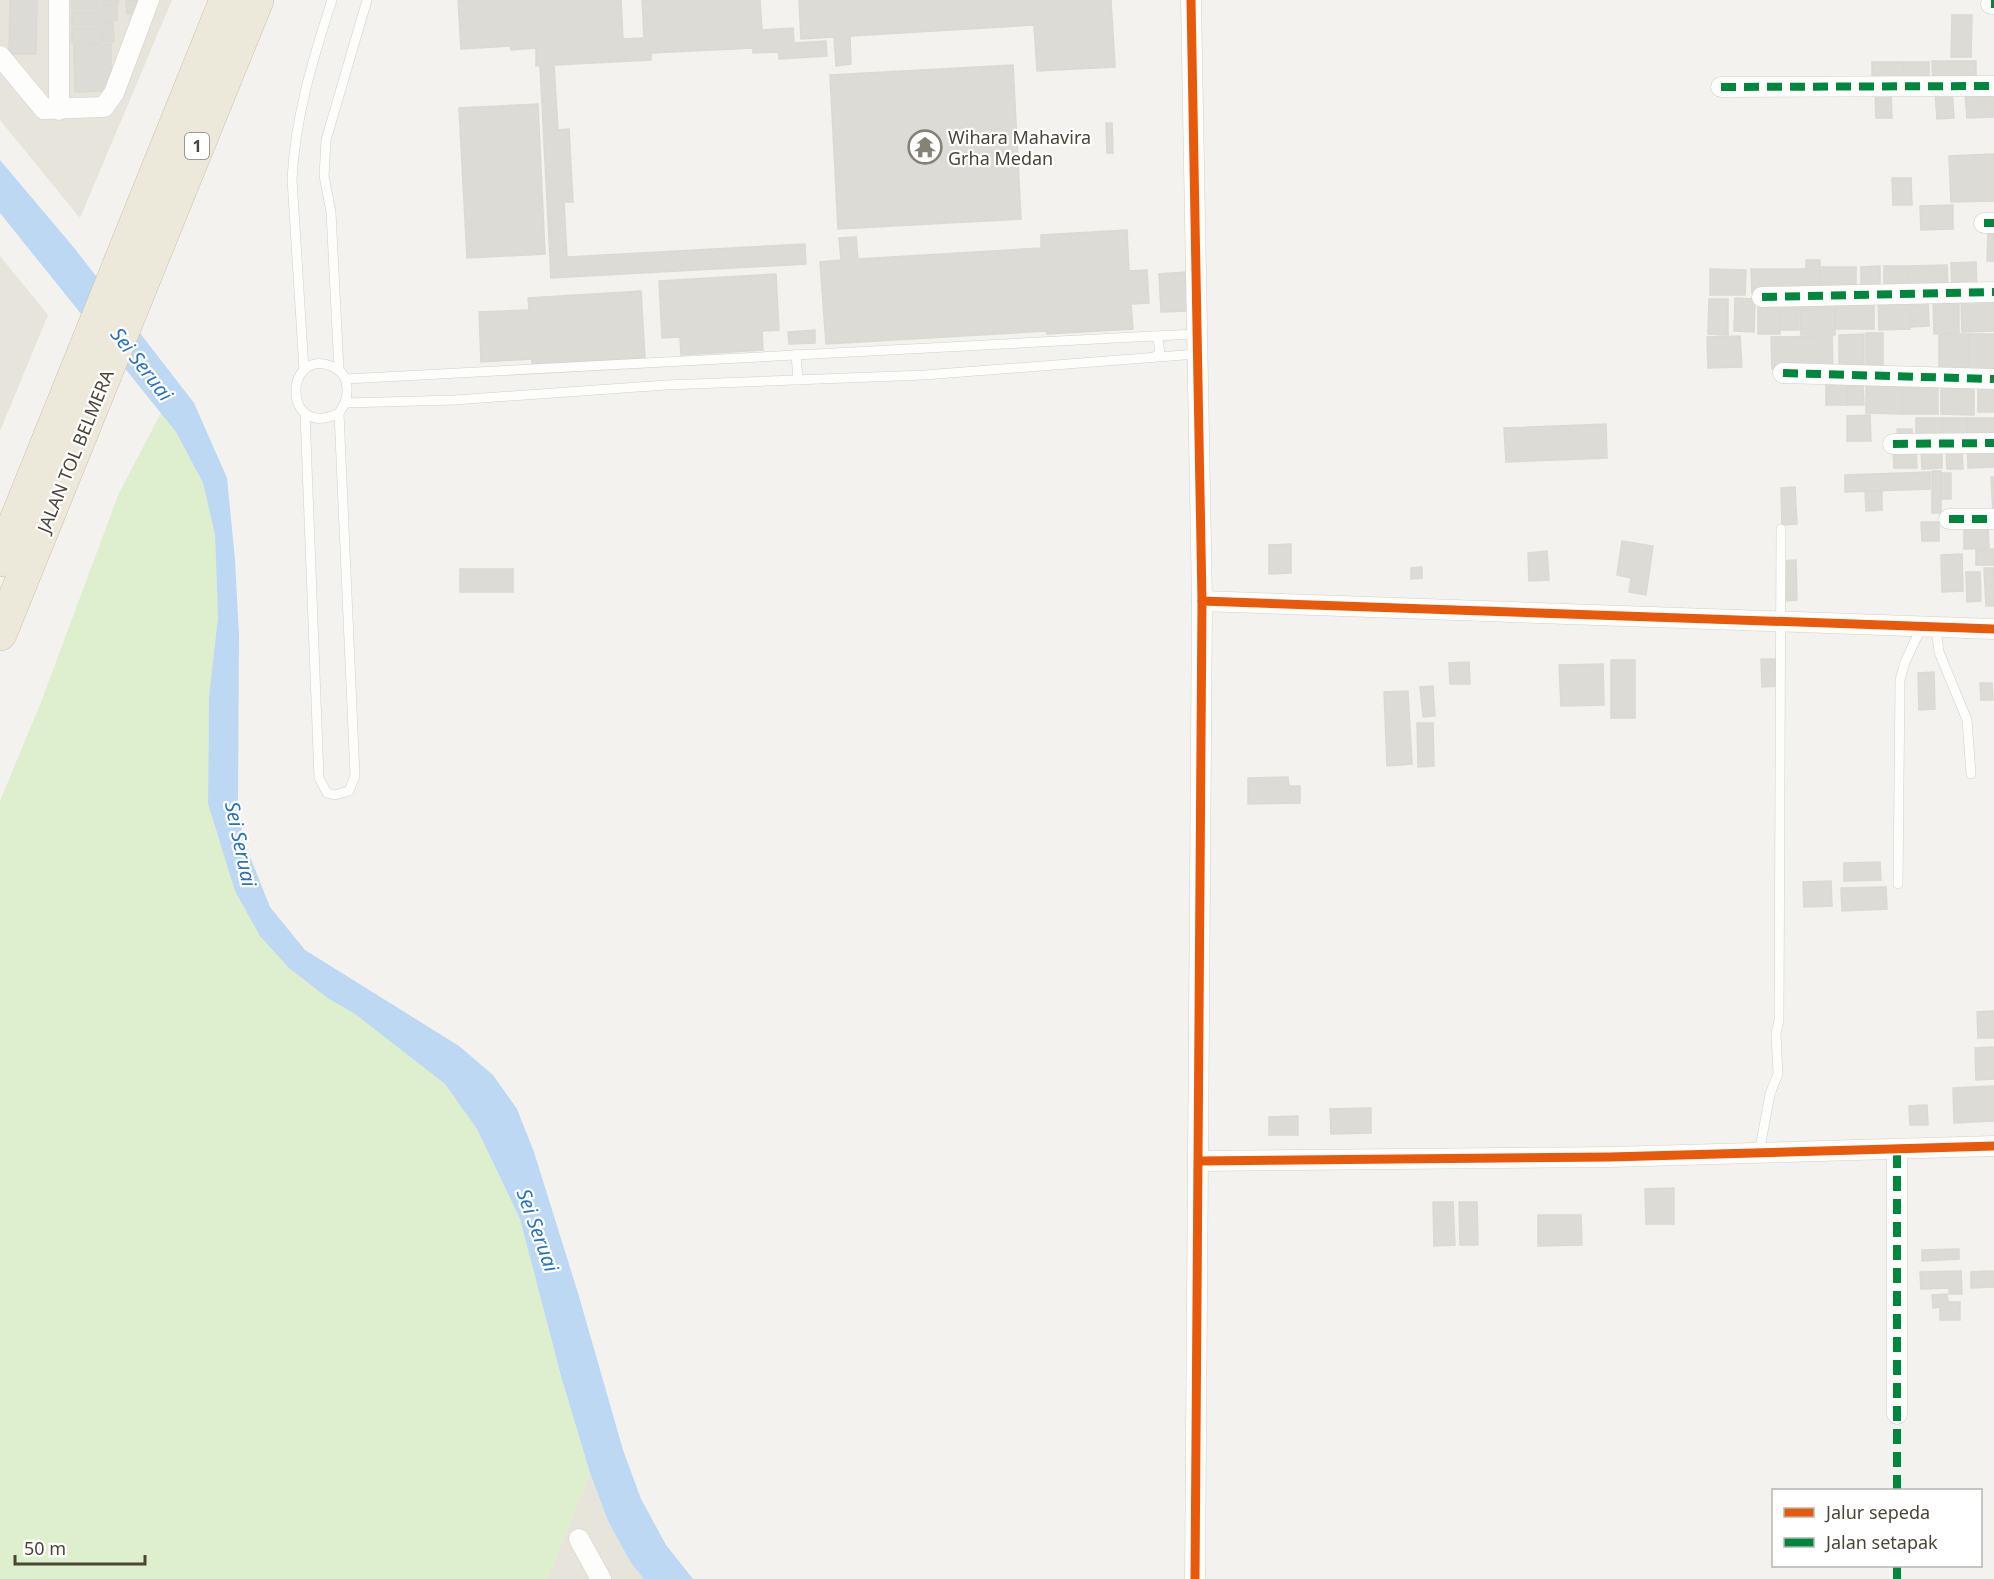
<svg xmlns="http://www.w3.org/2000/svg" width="1994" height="1579" viewBox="0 0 1994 1579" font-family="'Noto Sans',sans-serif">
<rect width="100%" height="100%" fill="#f3f2ee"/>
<!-- residential -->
<g fill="#e7e4db">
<polygon points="0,0 172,0 80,218 0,120"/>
<polygon points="0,256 48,315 0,431"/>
<polygon points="590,1473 608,1521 631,1563 644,1579 547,1579"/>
</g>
<!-- green -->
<polygon fill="#deefcd" points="161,413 176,432 203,483 215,535 218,617 209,696 208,804 219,841 329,999 355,1014 445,1084 477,1129 520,1219 561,1376 590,1473 547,1579 0,1579 0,801 41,702 119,493"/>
<!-- water -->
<polygon fill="#bcd8f3" points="0,160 75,249 194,403 227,478 235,560 239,635 238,803 243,839 270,907 305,950 459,1046 493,1075 517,1109 534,1152 578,1293 623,1450 641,1499 666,1545 693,1579 644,1579 631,1563 608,1521 590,1473 561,1376 520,1219 477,1129 445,1084 355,1014 329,999 289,968 260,936 235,891 208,804 209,696 218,617 215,535 203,483 176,432 0,213"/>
<!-- building -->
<g fill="#dddbd6" stroke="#dcd9d3" stroke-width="1.5">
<polygon points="10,0 37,0 36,54 9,54"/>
<rect x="72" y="0" width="28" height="10"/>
<polygon points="102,0 118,0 118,4 102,5"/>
<polygon points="126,0 139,0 139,13 127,14"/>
<polygon points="458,0 621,0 623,39 644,38 642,0 760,0 762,30 793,28 794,43 826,41 827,56 779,59 779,52 753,53 753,48 651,53 651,60 554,65 558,130 569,129 573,202 564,202 567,257 805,244 806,264 551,278 540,65 536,66 536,48 511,50 511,46 461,49"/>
<polygon points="799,0 1111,0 1115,67 1037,71 1034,25 850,36 851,64 836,66 834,37 801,39"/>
<polygon points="117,5 117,20 102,21 102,6"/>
<rect x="72" y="12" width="28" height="14"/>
<polygon points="1952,15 1972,15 1971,57 1951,57"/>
<polygon points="102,22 113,22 114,42 102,42"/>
<polygon points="72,28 100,28 101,43 72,43"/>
<polygon points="111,44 111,91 75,92 74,45"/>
<polygon points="1932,61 1976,61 1976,85 1933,85"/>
<rect x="1872" y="62" width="31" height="24"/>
<rect x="1903" y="62" width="26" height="24"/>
<polygon points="1013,65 1021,219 838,229 830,75"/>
<polygon points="1952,90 1954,118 1937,119 1935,91"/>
<polygon points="1875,91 1891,91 1892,118 1876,118"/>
<polygon points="1994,92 1994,117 1967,118 1965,93"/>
<polygon points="538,104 545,254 467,258 459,108"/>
<polygon points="1106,123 1112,123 1113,153 1107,153"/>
<polygon points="1994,154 1994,201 1951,202 1949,156"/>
<polygon points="1892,178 1911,178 1912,205 1893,205"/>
<polygon points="1953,205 1953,229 1921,230 1920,206"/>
<polygon points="1127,230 1129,271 1147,270 1149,303 1131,304 1133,329 1047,334 1047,331 826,344 820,262 841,260 839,238 856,237 858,259 1041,248 1041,235"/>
<polygon points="1988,234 1994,234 1994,261 1987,261"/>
<polygon points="1806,260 1820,260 1820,295 1752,293 1751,269 1806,269"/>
<polygon points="1976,262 1977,291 1952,292 1951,263"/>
<polygon points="1947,265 1948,290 1909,291 1909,266"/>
<polygon points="1880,266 1880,288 1861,289 1861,267"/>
<rect x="1884" y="266" width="25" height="25"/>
<rect x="1820" y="267" width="36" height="24"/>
<polygon points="1710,269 1746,270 1745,295 1710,295"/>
<polygon points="1186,272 1188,311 1161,312 1159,274"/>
<polygon points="776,274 779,330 762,331 763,350 681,355 680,337 662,338 659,281"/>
<polygon points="641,291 645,358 532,364 532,359 481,362 479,312 529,310 528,298"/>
<polygon points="1909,296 1928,296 1929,326 1910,327"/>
<polygon points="1909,296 1910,329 1879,330 1878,297"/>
<polygon points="1994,296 1994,331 1962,332 1961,297"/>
<polygon points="1959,297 1959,333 1934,334 1933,298"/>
<polygon points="1735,298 1755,299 1754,332 1734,331"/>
<polygon points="1709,299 1728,299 1728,335 1708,334"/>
<polygon points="1800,299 1835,299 1835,335 1801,335"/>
<rect x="1835" y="299" width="39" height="30"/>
<rect x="1781" y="300" width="18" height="30"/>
<rect x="1758" y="301" width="22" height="33"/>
<polygon points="815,330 815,343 789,344 788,332"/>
<rect x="1866" y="333" width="17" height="38"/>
<polygon points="1864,334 1864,367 1839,367 1839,335"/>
<polygon points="1939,334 1969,334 1968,377 1939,377"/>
<polygon points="1969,334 1994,334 1994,377 1968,377"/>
<polygon points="1740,336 1742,367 1708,368 1707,337"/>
<polygon points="1832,336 1833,367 1772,369 1771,337"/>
<polygon points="1866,380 1902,380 1902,414 1866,413"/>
<rect x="1902" y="380" width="36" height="34"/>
<polygon points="1941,382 1974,382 1974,415 1941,414"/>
<rect x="1826" y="384" width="21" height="21"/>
<polygon points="1847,384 1863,384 1864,405 1847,405"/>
<rect x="1978" y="386" width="16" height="26"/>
<polygon points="1870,415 1871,441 1847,441 1847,416"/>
<rect x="1916" y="418" width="26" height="25"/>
<rect x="1942" y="418" width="25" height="25"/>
<rect x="1967" y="418" width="27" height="25"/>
<polygon points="1606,424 1607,458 1506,462 1504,428"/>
<polygon points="1897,429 1912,429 1913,440 1898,440"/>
<polygon points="1994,446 1994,467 1968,468 1967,447"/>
<polygon points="1921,448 1942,448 1942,468 1922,469"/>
<polygon points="1962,448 1963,469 1947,469 1946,449"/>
<polygon points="1916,449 1917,468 1894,468 1893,450"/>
<rect x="1932" y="471" width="9" height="42"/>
<polygon points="1930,472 1930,489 1845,492 1845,475"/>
<rect x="1941" y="473" width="10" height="26"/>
<polygon points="1991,477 1994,477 1994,514 1993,514"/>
<polygon points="1795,487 1797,524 1782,525 1781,488"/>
<polygon points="1865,491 1882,491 1882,510 1866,511"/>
<polygon points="1921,522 1939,522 1939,541 1922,541"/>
<polygon points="1988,526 1989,548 1964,549 1964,527"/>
<polygon points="1622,541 1653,546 1646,595 1629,592 1631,578 1617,575"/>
<polygon points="1291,544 1291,573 1269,574 1269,545"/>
<polygon points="1994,549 1994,565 1976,565 1976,550"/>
<polygon points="1547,551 1549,580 1529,581 1528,553"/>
<polygon points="1962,554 1963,591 1942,592 1941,555"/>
<polygon points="1796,560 1797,600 1783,601 1781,561"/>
<polygon points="1422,567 1422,578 1411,579 1411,568"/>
<polygon points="1984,568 1994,568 1994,606 1986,606"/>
<rect x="460" y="569" width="53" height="23"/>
<polygon points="1966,572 1980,572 1981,601 1967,602"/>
<polygon points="1761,659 1775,659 1777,686 1762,687"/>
<rect x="1611" y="660" width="24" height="58"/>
<polygon points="1469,662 1470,684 1450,684 1449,663"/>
<polygon points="1603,664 1604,705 1561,706 1559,665"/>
<polygon points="1934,672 1935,709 1919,710 1918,673"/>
<polygon points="1980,683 1992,683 1993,700 1981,700"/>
<polygon points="1433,686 1435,716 1423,717 1420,687"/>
<polygon points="1408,691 1412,764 1387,766 1384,692"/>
<polygon points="1417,723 1433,723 1434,766 1418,767"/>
<polygon points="1288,777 1289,786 1300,786 1300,803 1248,804 1248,778"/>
<polygon points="1880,862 1881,880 1844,881 1844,863"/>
<polygon points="1831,881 1832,906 1804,907 1803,882"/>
<polygon points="1886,887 1887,909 1842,911 1841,888"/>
<polygon points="1994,1011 1994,1038 1978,1038 1977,1012"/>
<polygon points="1994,1047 1994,1079 1976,1080 1975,1048"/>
<polygon points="1994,1086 1994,1121 1954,1123 1953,1088"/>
<polygon points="1927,1105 1928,1125 1910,1125 1909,1106"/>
<polygon points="1371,1108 1371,1133 1331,1134 1330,1109"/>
<polygon points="1298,1116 1298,1135 1269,1135 1269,1117"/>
<polygon points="1674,1188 1674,1224 1646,1224 1645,1189"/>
<polygon points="1433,1202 1453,1202 1455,1245 1434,1246"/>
<polygon points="1459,1202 1477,1202 1478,1245 1460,1245"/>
<polygon points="1538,1215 1581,1215 1582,1245 1538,1246"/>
<polygon points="1959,1249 1959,1259 1922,1261 1922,1250"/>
<polygon points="1961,1271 1962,1294 1949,1294 1949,1288 1921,1289 1920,1272"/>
<polygon points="1994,1271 1994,1287 1971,1288 1971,1272"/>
<polygon points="1947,1294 1948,1302 1960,1302 1960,1320 1940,1320 1940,1307 1933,1308 1932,1295"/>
</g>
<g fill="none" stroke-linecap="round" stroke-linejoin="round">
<!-- service casing -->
<g stroke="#d1d0cb" stroke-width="10">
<g id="service">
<polyline points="1153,336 1197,334"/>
<polyline points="796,354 798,380"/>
<path d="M304,370l-12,-191c3,-61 21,-121 40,-179"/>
<polyline points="339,370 331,212 324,176 326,140 367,0"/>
<polyline points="346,379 1153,336 1158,339 1160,353 1154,357"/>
<polyline points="346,403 455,400 666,385 924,375 1197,354"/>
<path d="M305,413l14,365 8,15 8,2 14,-4 6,-15 -16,-363c11,-15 13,-39 -8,-47 -48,-18 -48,75 8,47"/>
<polyline points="1936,627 1939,652 1967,720 1971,774"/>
<polyline points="1898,884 1900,680 1905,662 1922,626"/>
<polyline points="1759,1153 1770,1094 1778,1074 1776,1034 1779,1020 1781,529"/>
</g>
</g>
<!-- minor casing -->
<g stroke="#d1d0cb" stroke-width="21">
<g id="minor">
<polyline points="1191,0 1202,601 1195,1579"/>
<polyline points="1991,4 1994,4"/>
<polyline points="0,56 44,109 104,107 114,93 149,0"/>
<polyline points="1721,87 1994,86"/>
<polyline points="59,110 59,0"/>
<polyline points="1984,223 1994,223"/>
<polyline points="1762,297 1994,292"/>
<polyline points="1783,373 1994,379"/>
<polyline points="1893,444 1994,443"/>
<polyline points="1949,519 1994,519"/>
<polyline points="1202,601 1994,629"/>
<polyline points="1897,1149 1897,1414"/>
<polyline points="1200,1161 1610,1157 1994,1146"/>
<polyline points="579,1539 601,1579"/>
</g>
</g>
<!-- motorway casing -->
<g stroke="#ccc2a8" stroke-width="34">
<g id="motorway">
<polyline points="0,560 226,0"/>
<polyline points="0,634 257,0"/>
</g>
</g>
<!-- service -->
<use href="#service" stroke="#fdfdfc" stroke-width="9"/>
<!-- minor -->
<use href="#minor" stroke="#fdfdfc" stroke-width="20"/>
<!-- motorway -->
<use href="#motorway" stroke="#ede9da" stroke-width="33"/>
<!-- quiet -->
<g stroke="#00873e" stroke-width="8" stroke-dasharray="15 8" stroke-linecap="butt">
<polyline points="1991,4 1994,4"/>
<polyline points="1721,87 1994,86"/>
<polyline points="1984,223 1994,223"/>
<polyline points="1762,297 1994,292"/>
<polyline points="1783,373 1994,379"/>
<polyline points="1893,444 1994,443"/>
<polyline points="1949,519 1994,519"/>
<polyline points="1897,1490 1897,1149"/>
<polyline points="1897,1579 1897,1566"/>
</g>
<!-- cycleway casing -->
<g stroke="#fff" stroke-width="13">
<g id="cycleway">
<polyline points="1191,0 1202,601 1195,1579"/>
<polyline points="1202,601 1994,629"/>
<polyline points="1200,1161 1610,1157 1994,1146"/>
</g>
</g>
<!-- cycleway -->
<use href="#cycleway" stroke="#e8590c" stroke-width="9"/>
</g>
<!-- icons -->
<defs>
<g id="temple-ring" transform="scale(1.725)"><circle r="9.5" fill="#fff" stroke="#868278" stroke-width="1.5"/><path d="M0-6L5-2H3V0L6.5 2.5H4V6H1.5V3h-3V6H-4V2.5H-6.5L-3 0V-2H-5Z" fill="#868278"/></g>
</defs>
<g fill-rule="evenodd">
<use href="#temple-ring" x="925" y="147"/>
</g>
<g text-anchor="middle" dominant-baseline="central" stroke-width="4.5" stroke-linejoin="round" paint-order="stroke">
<!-- shield labels -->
<rect fill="#fff" stroke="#817d74" stroke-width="1.5" x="185" y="133" width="24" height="26" rx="4.5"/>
<g font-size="16" font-weight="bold" fill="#4b4538">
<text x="197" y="146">1</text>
</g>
<!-- poi labels -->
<g font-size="18" fill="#4b4538" stroke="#fff" text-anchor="start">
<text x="948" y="137">Wihara Mahavira<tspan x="948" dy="21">Grha Medan</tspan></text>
</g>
<!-- street labels -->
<g font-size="18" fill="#4b4538" stroke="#fff">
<text transform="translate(75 451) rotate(-68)">JALAN TOL BELMERA</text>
</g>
<!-- water labels -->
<g font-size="20" font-style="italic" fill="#2973be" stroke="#fff">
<text transform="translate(142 364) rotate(52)">Sei Seruai</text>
<text transform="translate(241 844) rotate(78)">Sei Seruai</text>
<text transform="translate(538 1230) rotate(70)">Sei Seruai</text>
</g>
</g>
<!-- legend -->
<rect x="1772" y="1489" width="210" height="78" fill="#ffffff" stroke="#b7b5af" stroke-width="1.5"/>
<rect x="1784" y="1508" width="30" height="9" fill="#e8590c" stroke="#b7b5af" stroke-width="1.5"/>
<text x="1826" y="1519" font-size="18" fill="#4b4538">Jalur sepeda</text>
<rect x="1784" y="1538" width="30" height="9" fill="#00873e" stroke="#b7b5af" stroke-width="1.5"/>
<text x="1826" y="1549" font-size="18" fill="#4b4538">Jalan setapak</text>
<!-- scale -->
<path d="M15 1555v9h130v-9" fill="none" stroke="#4b4538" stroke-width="3"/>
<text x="24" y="1555" font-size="18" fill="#4b4538" stroke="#ffffff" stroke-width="4.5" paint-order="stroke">50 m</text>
</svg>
